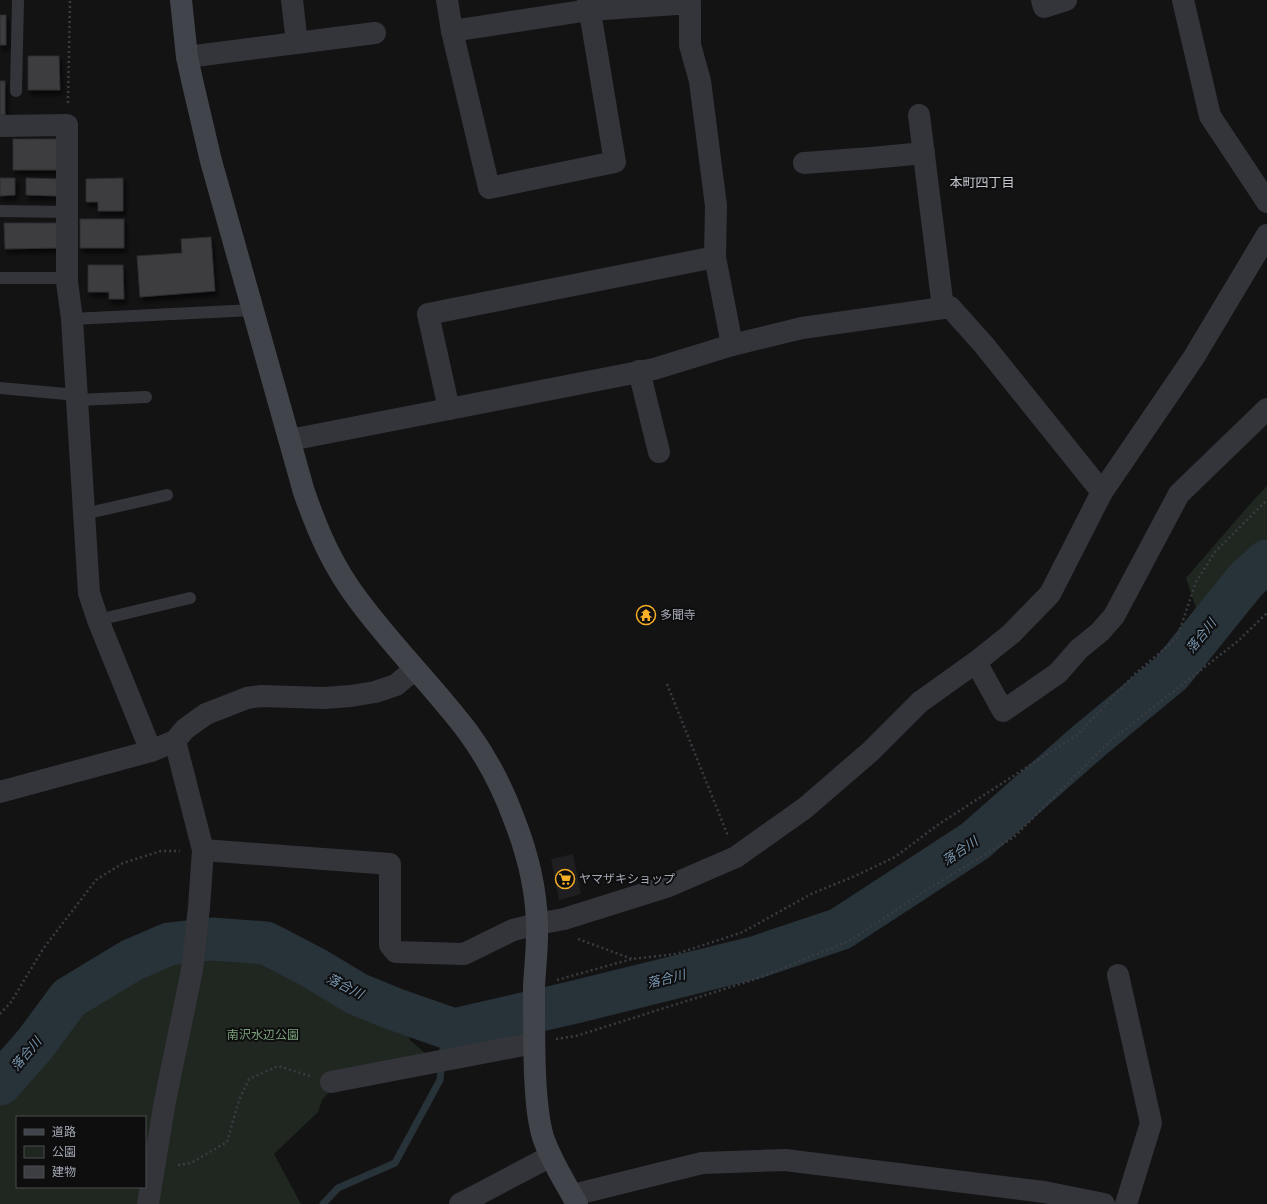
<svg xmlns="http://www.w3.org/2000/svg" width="1267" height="1204" viewBox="0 0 1267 1204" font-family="'Space Grotesk','Noto Sans JP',sans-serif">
<defs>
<filter id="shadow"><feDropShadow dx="2.5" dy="4.5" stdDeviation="2" flood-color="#0009"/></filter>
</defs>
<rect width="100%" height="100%" fill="#131314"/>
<!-- built -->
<polygon fill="#1f1f21" points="573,854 581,894 559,900 551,859"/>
<!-- green -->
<g fill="#1f2720" fill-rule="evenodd">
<polygon points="1267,486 1267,562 1246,580 1204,632 1186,578 1251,503"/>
<path d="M212,939l54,4 48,25 43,26 22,19 25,11 6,16 23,20 -101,29 -10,11 -4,12 -44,42 27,50h-301v-127l72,-66 91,-55 27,1 -2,-15zM17,1117h128v70h-128z"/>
</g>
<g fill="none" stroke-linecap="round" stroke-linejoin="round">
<!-- stream -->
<polyline stroke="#283239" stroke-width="7" points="323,1204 338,1188 395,1163 440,1080 445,1027"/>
<!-- river -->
<polyline stroke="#283239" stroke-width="43" points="0,1084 35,1044 69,998 132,960 169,944 212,939 266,943 314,968 357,994 394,1009 454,1030 575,1002 757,957 840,929 975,841 1090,740 1171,673 1246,580 1267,561"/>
</g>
<!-- building -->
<g fill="#3d3e41" stroke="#2d2d31" filter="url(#shadow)">
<rect x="0" y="15" width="6" height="30"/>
<polygon points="28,56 59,56 60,90 28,90"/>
<rect x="0" y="81" width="5" height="34"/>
<rect x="13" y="139" width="46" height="31"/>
<polygon points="0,178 15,178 15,195 0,196"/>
<polygon points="26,178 57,179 57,196 26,195"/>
<polygon points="123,178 123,211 98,211 98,202 86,202 86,179"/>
<rect x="80" y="219" width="44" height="29"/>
<polygon points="4,223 57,223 57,248 5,249"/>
<polygon points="211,237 215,291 140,297 137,256 182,253 181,239"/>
<polygon points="88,265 123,265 124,299 109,299 109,292 88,292"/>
</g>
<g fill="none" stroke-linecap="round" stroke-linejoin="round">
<!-- path -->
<g stroke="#393c41" stroke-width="2.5" stroke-dasharray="2 3" stroke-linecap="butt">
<polyline points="68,103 70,0"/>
<polyline points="667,684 728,836"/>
<polyline points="578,939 632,959"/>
<polyline points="557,980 632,959 676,954 743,932 811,894 855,876 895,857 939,824 1077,735 1136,673 1177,638 1196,582 1215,552 1267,500"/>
<polyline points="0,1014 11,1002 43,949 96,880 123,863 161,851 180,851"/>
<polyline points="556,1039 576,1036 756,979 849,941 928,889 1014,837 1110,741 1238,641 1267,613"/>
<polyline points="178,1165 191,1163 227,1142 239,1100 249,1079 278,1066 310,1076"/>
</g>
<!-- lane -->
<g stroke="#33353a" stroke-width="12">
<polyline points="16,91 18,0"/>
<polyline points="0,211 67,212"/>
<polyline points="0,278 67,278"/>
<polyline points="72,319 253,310"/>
<polyline points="0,388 77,395"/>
<polyline points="77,400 146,397"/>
<polyline points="84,514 167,495"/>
<polyline points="98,620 190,598"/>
</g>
<!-- street -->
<g stroke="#33353a" stroke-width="22">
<polyline points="292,0 297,43"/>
<polyline points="447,0 452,31 489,188 615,162 588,0"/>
<polyline points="1042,0 1044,7 1066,0"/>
<polyline points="1183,0 1210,116 1267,202"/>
<polyline points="187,57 375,33"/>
<polyline points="919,115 943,308"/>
<polyline points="0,126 67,125 67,282 72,319 89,593 98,620 151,751"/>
<polyline points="804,163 871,158 924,153"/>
<polyline points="732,345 802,328 950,307 984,345 1102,492"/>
<polyline points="639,371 659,452"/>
<polyline points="449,409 654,369 732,345 715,257 716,206 700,81 690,45 690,3 590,10 452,31"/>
<polyline points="290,440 449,409 428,314 715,257"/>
<polyline points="976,662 1003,711 1058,673 1079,649 1100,632 1114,616 1179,494 1267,409"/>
<polyline points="0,792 151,751 175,741 185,729 206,714 247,698 261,696 324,698 351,696 375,692 396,685 415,669"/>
<polyline points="203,850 390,864 390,945 396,952 464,954 513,930 537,924 564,919 669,886 736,857 805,808 871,751 920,702 976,662 1011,634 1050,594 1102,492 1194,357 1267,235"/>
<polyline points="1118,975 1151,1123 1126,1204"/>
<polyline points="331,1082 534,1043"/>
<polyline points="573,1195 702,1163 785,1160 1044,1192 1104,1204"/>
<polyline points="148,1204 165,1101 192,970 199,907 203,850 175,741"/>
<polyline points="460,1204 551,1156"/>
</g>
<!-- secondary -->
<path stroke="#41444a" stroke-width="22" d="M181,0l6,57 5,23 19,81 93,331c14,40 29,75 55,109 34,46 75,86 109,131 19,26 35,57 46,87 13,33 22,69 23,104 1,21 -2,43 -3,64 0,29 0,58 1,87 1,20 2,43 8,63 8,24 22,45 34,67"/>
</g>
<!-- icons -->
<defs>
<g id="temple-ring" transform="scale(1)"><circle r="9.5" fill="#0e0e0f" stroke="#f9af26" stroke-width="1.5"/><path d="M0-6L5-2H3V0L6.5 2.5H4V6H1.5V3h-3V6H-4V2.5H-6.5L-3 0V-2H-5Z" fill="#f9af26"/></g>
<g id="supermarket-ring" transform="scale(1)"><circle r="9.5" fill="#0e0e0f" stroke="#f9af26" stroke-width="1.5"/><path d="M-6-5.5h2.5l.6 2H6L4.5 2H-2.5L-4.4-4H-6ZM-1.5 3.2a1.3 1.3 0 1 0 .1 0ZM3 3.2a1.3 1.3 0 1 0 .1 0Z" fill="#f9af26"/></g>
</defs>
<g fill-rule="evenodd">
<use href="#temple-ring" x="646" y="615"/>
<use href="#supermarket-ring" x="565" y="879"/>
</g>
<g text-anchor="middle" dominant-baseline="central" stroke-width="4" stroke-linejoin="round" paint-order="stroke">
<!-- poi labels -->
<g font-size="12" fill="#a4a9b5" stroke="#0e0e0f" text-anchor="start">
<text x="660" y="615">多聞寺</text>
<text x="579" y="879">ヤマザキショップ</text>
</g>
<!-- park labels -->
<g font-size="12" fill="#7aa17b" stroke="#0e0e0f">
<text x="263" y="1035">南沢水辺公園</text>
</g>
<!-- neighbourhood labels -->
<g font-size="13" fill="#c5c8d1" stroke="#0e0e0f">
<text x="982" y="182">本町四丁目</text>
</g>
<!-- water labels -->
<g font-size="13" font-style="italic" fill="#7998b2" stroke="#0e0e0f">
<text transform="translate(1201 636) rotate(-51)">落合川</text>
<text transform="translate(960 851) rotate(-34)">落合川</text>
<text transform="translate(666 979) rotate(-14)">落合川</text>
<text transform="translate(345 986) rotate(27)">落合川</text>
<text transform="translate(26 1054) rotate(-50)">落合川</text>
</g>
</g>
<!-- legend -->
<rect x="16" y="1116" width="130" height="72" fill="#0e0e0f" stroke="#4a4c51"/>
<rect x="24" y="1129" width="20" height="6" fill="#41444a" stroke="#4a4c51"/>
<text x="52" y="1136" font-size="12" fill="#a4a9b5">道路</text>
<rect x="24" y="1146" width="20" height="12" fill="#1f2720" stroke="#4a4c51"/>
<text x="52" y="1156" font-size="12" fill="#a4a9b5">公園</text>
<rect x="24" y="1166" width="20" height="12" fill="#3d3e41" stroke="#4a4c51"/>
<text x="52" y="1176" font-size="12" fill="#a4a9b5">建物</text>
</svg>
